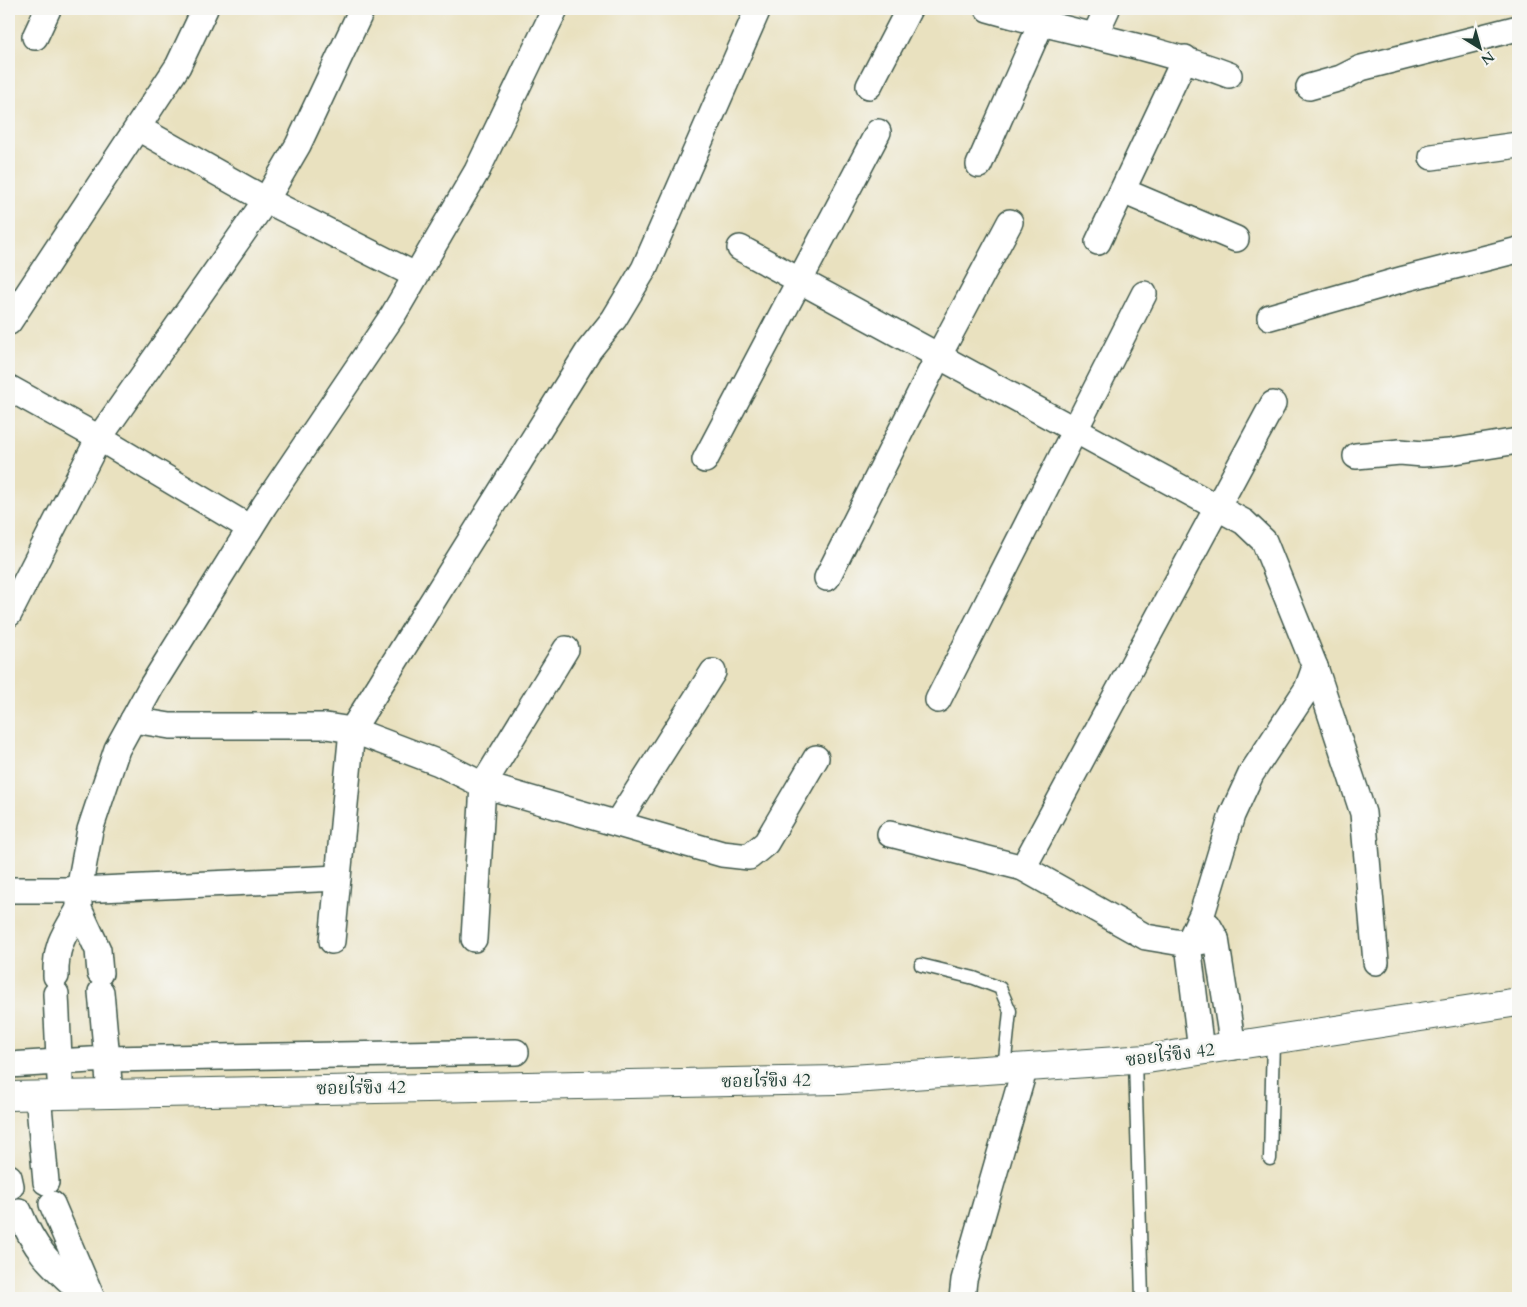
<svg xmlns="http://www.w3.org/2000/svg" width="1527" height="1307" viewBox="0 0 1527 1307" font-family="Cardo,'Noto Serif Thai',serif">
<rect width="100%" height="100%" fill="#f6f6f2"/>
<filter id="ink" filterUnits="userSpaceOnUse"><feTurbulence type="fractalNoise" baseFrequency=".02" numOctaves="2"/><feDisplacementMap in="SourceGraphic" scale="10" xChannelSelector="R" yChannelSelector="G"/><feConvolveMatrix kernelMatrix="1 2 1 2 8 2 1 2 1" color-interpolation-filters="sRGB"/></filter>
<filter id="wash" filterUnits="userSpaceOnUse"><feTurbulence type="fractalNoise" baseFrequency=".0096" numOctaves="4" result="noise"/><feDisplacementMap in="SourceGraphic" scale="20" xChannelSelector="R" yChannelSelector="G"/><feGaussianBlur stdDeviation="1.12" result="paint"/><feColorMatrix in="noise" values="0 0 0 0 0 0 0 0 0 0 0 0 0 0 0 0 0 1.4 0 .05"/><feComposite in="paint" operator="in"/></filter>
<g filter="url(#wash)">
<rect width="100%" height="100%" fill="#e9e1bf"/>
</g>
<g filter="url(#ink)">
<g fill="none" stroke-linecap="round" stroke-linejoin="round">
<!-- lane casing -->
<g stroke="#3d5649" stroke-width="15">
<g id="lane">
<polyline points="921,965 974,978 1000,988 1010,1011 1004,1069"/>
<polyline points="1135,1060 1142,1298"/>
<polyline points="1270,1159 1273,1041"/>
</g>
</g>
<!-- street casing -->
<g stroke="#3d5649" stroke-width="28">
<g id="street">
<path d="M988,9c80,23 163,36 241,66"/>
<polyline points="1095,35 1107,9"/>
<polyline points="35,37 48,9"/>
<polyline points="869,86 909,9"/>
<polyline points="1309,87 1341,78 1361,68 1518,28"/>
<polyline points="138,128 266,200 415,275"/>
<polyline points="1432,157 1518,145"/>
<polyline points="979,165 1041,24"/>
<polyline points="1123,191 1236,239"/>
<polyline points="1098,242 1185,58"/>
<polyline points="740,248 1244,522 1264,541 1315,667 1307,689 1251,774 1232,815 1202,914 1188,944 1201,1051"/>
<polyline points="1270,317 1404,279 1518,250"/>
<polyline points="9,322 178,66 205,9"/>
<polyline points="9,388 99,438 250,528"/>
<polyline points="1356,456 1400,452 1423,454 1449,452 1518,441"/>
<polyline points="705,460 878,132"/>
<polyline points="827,578 939,355 1010,222"/>
<polyline points="9,614 99,438 266,200 298,145 362,9"/>
<polyline points="1315,667 1363,813 1376,962"/>
<polyline points="938,700 1144,294"/>
<polyline points="133,720 170,726 326,726 352,730 439,763 483,785 722,854 749,857 766,843 816,758"/>
<polyline points="617,823 713,672"/>
<polyline points="890,834 1023,868 1146,937 1188,944 1216,939"/>
<polyline points="1023,868 1273,404"/>
<polyline points="9,890 79,890 338,878"/>
<polyline points="1208,925 1216,939 1233,1047"/>
<polyline points="474,939 483,785 566,649"/>
<polyline points="332,941 352,730 589,350 614,319 644,269 758,9"/>
<polyline points="100,973 98,950 79,909 79,890 90,830 117,749 151,687 264,506 393,315 477,171 555,9"/>
<path d="M56,976c-1,-30 8,-42 23,-67"/>
<polyline points="101,992 110,1093"/>
<polyline points="56,994 60,1079"/>
<polyline points="9,1065 107,1059 516,1052"/>
<polyline points="38,1095 46,1182"/>
<polyline points="9,1177 11,1186"/>
<polyline points="52,1204 92,1298"/>
<path d="M19,1211c17,43 35,56 69,87"/>
<polyline points="962,1298 964,1280 972,1251 1025,1067"/>
</g>
</g>
<!-- secondary casing -->
<g stroke="#3d5649" stroke-width="30">
<polyline id="secondary" points="9,1096 838,1080 1147,1059 1518,1002"/>
</g>
<!-- lane -->
<use href="#lane" stroke="#fff" stroke-width="12"/>
<!-- street -->
<use href="#street" stroke="#fff" stroke-width="25"/>
<!-- secondary -->
<use href="#secondary" stroke="#fff" stroke-width="28"/>
</g>
</g>
<g text-anchor="middle" dominant-baseline="central" stroke-width="5" stroke-linejoin="round" paint-order="stroke">
<!-- street labels -->
<g font-size="18" fill="#1f3d34" stroke="#f6f6f2">
<text transform="translate(1170 1055) rotate(-7)">ซอยไร่ขิง 42</text>
<text transform="translate(766 1081) rotate(-1)">ซอยไร่ขิง 42</text>
<text transform="translate(361 1088) rotate(-1)">ซอยไร่ขิง 42</text>
</g>
</g>
<!-- margin -->
<rect width="1527" height="1307" fill="none" stroke="#f6f6f2" stroke-width="30"/>
<!-- north arrow -->
<g transform="translate(1480 48) rotate(143)" stroke="#f6f6f2" stroke-width="4" paint-order="stroke">
<path d="M0-4L9 19L0 12L-9 19Z" fill="#1f3d34"/>
<text y="-8" font-size="14" font-weight="bold" text-anchor="middle" fill="#1f3d34">N</text>
</g>
</svg>
